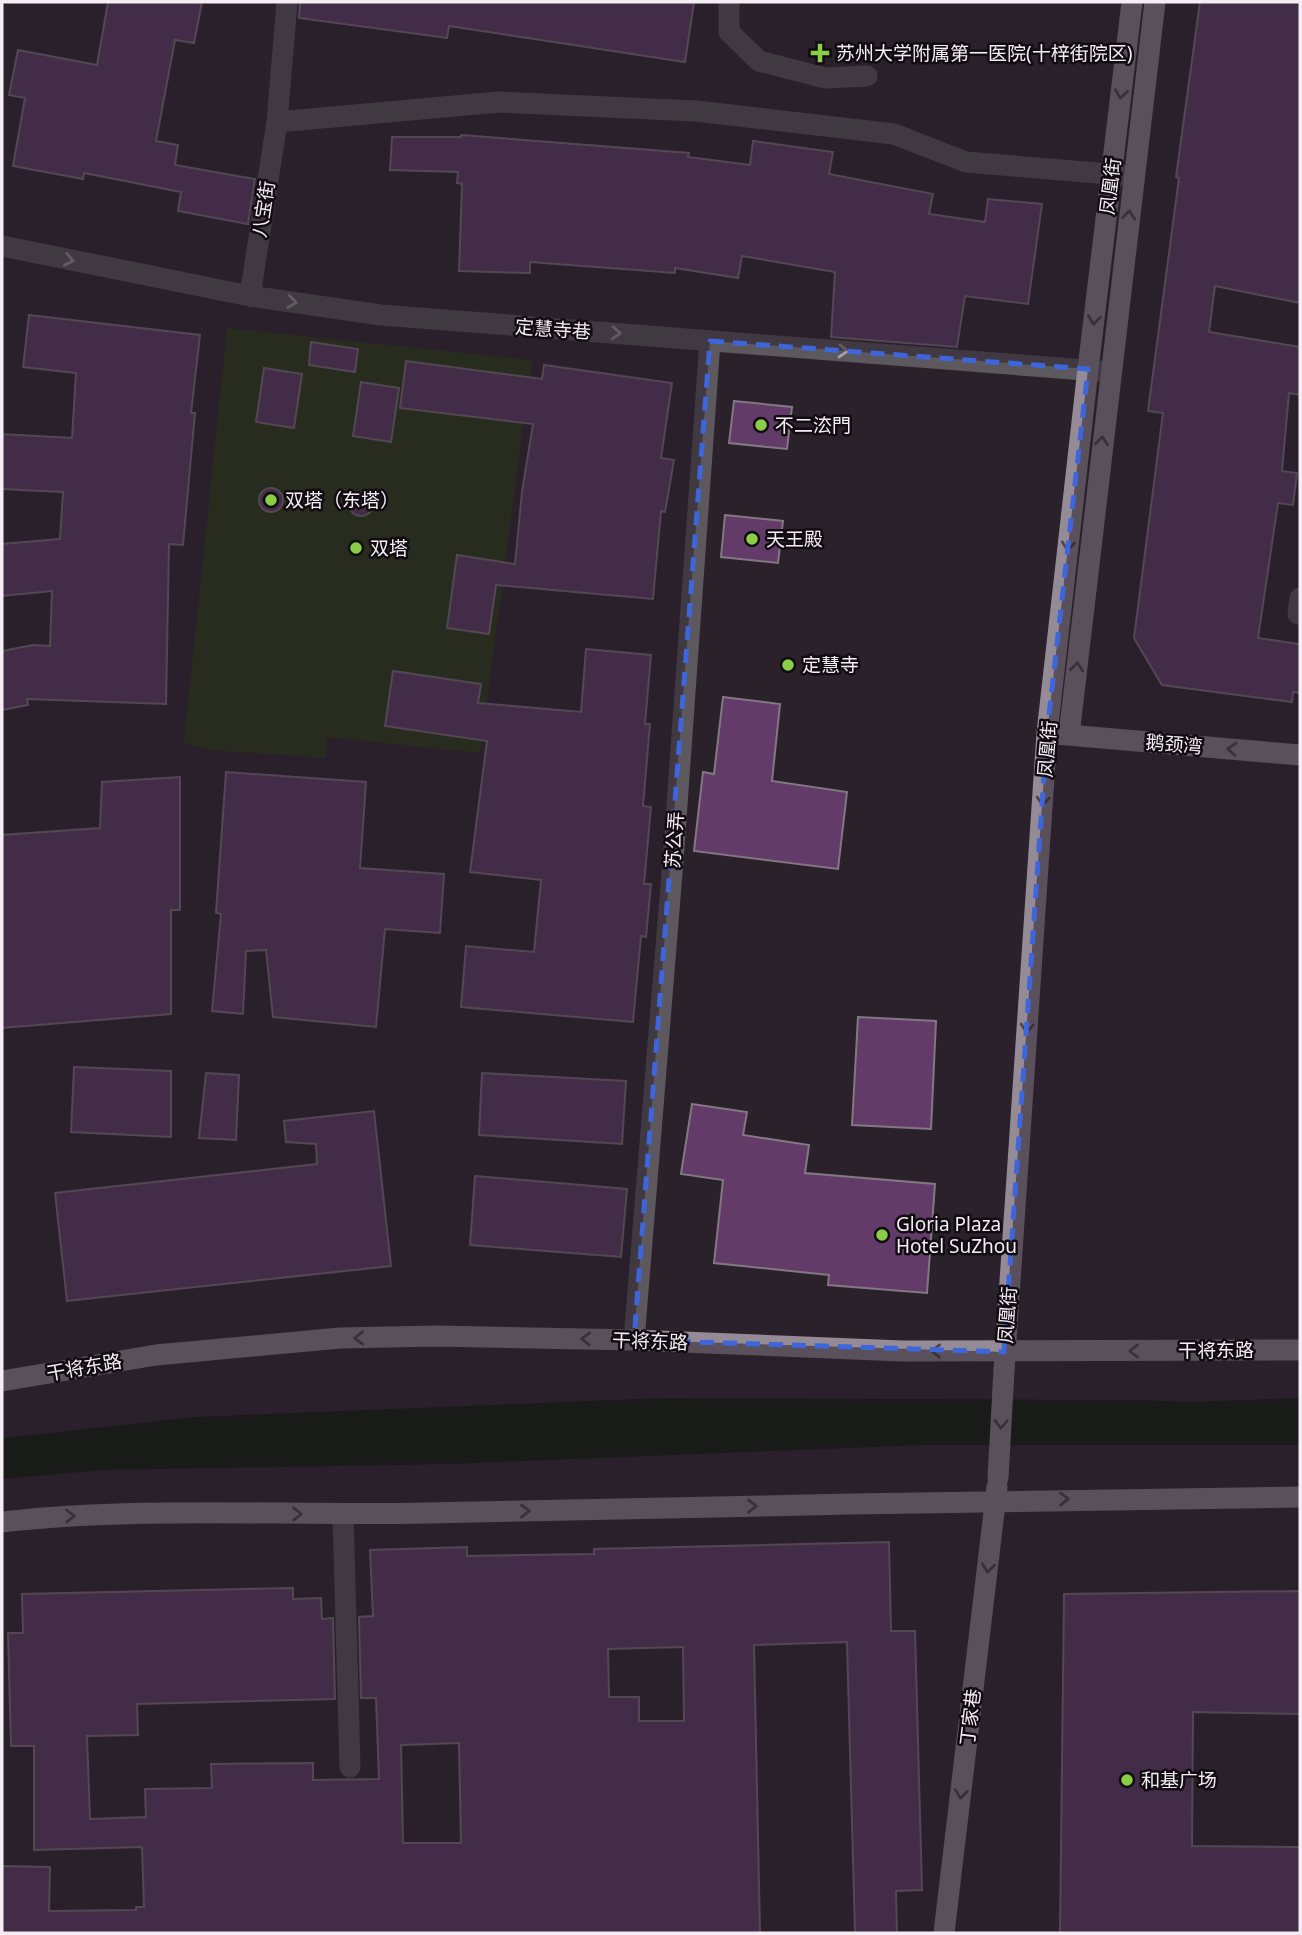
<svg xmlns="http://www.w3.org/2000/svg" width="1302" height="1935" viewBox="0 0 1302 1935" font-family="'Noto Sans','Noto Sans SC',sans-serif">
<rect width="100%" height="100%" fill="#2a212b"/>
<!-- green -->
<polygon fill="#243a0e" points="227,328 532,360 480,753 327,737 326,758 210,750 184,743"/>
<!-- water -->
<polygon fill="#061400" points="664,1398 1144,1400 1187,1402 1300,1398 1300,1445 922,1445 451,1464 104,1470 2,1479 2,1438 194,1417"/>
<!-- building -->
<g fill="#633b68" stroke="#837784" stroke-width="2" fill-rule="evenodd">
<polygon points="108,2 202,2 194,43 175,40 156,141 178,145 175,165 255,179 248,224 178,211 181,192 84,173 83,179 13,166 25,98 9,95 18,50 97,65"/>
<polygon points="300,2 694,2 685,62 449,26 447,38 299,18"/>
<polygon points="1200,2 1300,2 1300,303 1215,286 1209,332 1300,347 1300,395 1289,393 1282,471 1297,473 1293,505 1278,503 1258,638 1300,644 1300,693 1293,692 1292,702 1162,685 1134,638 1163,413 1148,411 1179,178 1176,177"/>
<polygon points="461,135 689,153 688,157 750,165 753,141 833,152 829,174 933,194 929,214 985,222 988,199 1042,204 1028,304 965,296 957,347 831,337 835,272 742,256 738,278 675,268 675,273 530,262 530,273 459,271 462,184 457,183 458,172 390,170 392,137 461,137"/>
<polygon points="29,315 200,335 191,413 195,413 183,545 169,544 166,704 27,699 28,705 2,710 2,651 33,645 50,646 52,591 2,596 2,544 60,539 63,492 2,489 2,434 72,438 76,373 23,367"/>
<polygon points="311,342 358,349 355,372 309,365"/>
<polygon points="406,361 542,379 544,365 672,383 661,458 674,460 665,512 661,511 653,599 496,585 489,634 447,628 457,555 515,564 522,492 533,424 400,408"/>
<polygon points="264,368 302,374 294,428 256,422"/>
<polygon points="361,382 399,388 391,442 353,436"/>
<polygon points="734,401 792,407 787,449 729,443"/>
<circle cx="271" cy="500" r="12"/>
<circle cx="361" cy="504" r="12"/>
<polygon points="725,515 783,521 778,563 721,557"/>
<polygon points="586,649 651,655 645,724 650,724 643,806 651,807 644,884 651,884 646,937 641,936 633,1022 461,1007 466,946 534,952 541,880 470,872 487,741 385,726 393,671 481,684 478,703 581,712"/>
<polygon points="723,697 780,704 772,781 847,792 838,869 694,851 703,772 714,774"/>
<polygon points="226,772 366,782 360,868 444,874 440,933 385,929 376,1027 273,1017 266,950 246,951 243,1014 212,1011 221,914 216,913"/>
<polygon points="180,777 180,910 171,910 171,1014 2,1028 2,835 100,828 102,782"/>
<polygon points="858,1017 936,1021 931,1129 852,1125"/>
<polygon points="74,1067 171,1071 171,1137 71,1132"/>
<polygon points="206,1073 239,1075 236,1140 199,1138"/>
<polygon points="482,1073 626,1081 622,1144 479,1135"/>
<polygon points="692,1104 747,1112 743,1135 809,1145 805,1173 935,1184 927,1293 828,1285 829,1275 714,1263 723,1180 681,1174"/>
<polygon points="374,1111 391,1266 67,1301 55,1193 317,1164 316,1144 286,1142 284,1121"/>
<polygon points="475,1176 627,1189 621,1257 470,1245"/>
<path d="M889,1542l2,89h24l7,259 -26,1 1,42h-42l-8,-291 -93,3 6,288h-758v-67l48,1 -1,44 87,-1v-3h8l-2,-60 -108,3v-104h-23l-3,-113h15l-1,-39 271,-6v11l28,-1 1,21 11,-1 2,81 -198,5 1,31 -51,1 3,83 56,-2 -1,-28 67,-1 -1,-24 102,-1v17l66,-1 -3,-81h-15l-2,-81 14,-1 -3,-66 97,-3v9l127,-2v-5zM683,1647l1,74h-45v-24h-30l-1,-48zM459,1743l2,100h-58l-2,-98z"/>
<polygon points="1300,1591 1300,1714 1193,1712 1192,1846 1300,1847 1300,1933 1060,1933 1064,1594"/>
</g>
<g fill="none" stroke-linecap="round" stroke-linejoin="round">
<!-- minor -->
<g stroke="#5d585d" stroke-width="21">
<polyline points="729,2 729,32 759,61 825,78 867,76"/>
<polyline points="277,122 499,102 696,111 894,134 966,162 1133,176"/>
<polyline points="2,246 250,296 381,315 1110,372"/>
<polyline points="250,296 277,122 287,2"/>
<polyline points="1300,598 1298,614 1300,614"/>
<polyline points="634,1340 673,861 710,341"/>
<polyline points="343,1514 350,1767"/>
</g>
<!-- major -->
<g stroke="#958b96" stroke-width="21">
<polyline points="1056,734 1300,755"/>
<polyline points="1069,735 1155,2"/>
<polyline points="1004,1370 1047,733 1088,369 1132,2"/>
<polyline points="2,1381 156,1355 340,1338 437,1336 634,1340 902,1351 1300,1350"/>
<path d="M2,1522c140,-16 283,-6 424,-9 291,-6 583,-13 874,-16"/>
<polyline points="944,1933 997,1487"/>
</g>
<!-- major-bridge -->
<polyline stroke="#958b96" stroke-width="21" points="998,1478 1004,1370"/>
</g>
<!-- one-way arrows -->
<defs><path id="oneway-chevron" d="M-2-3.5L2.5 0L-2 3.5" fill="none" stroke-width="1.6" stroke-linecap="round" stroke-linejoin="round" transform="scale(1.75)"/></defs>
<g stroke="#4c454d">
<use href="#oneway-chevron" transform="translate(1121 94) rotate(97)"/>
<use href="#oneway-chevron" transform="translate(1129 215) rotate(-83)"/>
<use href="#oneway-chevron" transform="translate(1094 320) rotate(97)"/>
<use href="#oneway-chevron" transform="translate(1102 441) rotate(-84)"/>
<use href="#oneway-chevron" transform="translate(1068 546) rotate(96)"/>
<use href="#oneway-chevron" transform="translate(1077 667) rotate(-84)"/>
<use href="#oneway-chevron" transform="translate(1232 749) rotate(-175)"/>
<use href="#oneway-chevron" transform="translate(1043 801) rotate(94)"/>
<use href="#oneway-chevron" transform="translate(1027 1028) rotate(94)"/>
<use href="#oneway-chevron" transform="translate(359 1338) rotate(179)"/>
<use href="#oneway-chevron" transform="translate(586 1339) rotate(-179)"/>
<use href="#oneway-chevron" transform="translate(936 1351) rotate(-179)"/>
<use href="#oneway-chevron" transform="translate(1134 1351) rotate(180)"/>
<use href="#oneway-chevron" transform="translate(1001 1424) rotate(93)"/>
<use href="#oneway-chevron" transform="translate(1064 1499) rotate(-1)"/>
<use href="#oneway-chevron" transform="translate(752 1506) rotate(-1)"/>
<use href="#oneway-chevron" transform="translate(525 1511) rotate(-1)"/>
<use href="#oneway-chevron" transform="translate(297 1514)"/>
<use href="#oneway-chevron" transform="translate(70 1516) rotate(-1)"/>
<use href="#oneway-chevron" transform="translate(988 1568) rotate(97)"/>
<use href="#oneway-chevron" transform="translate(961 1794) rotate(97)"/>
</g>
<g stroke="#a8a2a8">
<use href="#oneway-chevron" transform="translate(69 260) rotate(11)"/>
<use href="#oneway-chevron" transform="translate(292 302) rotate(8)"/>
<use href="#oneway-chevron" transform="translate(616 333) rotate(4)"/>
<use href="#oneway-chevron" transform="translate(843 351) rotate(4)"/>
</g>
<!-- marked area -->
<path d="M0 0H1302V1935H0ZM710,341l378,28 -41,364 -43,619 -370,-12z" fill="#2a212b" fill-opacity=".55" fill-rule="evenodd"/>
<path fill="none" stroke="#3d66dc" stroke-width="5" stroke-dasharray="14 9" stroke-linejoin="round" d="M710,341l378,28 -41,364 -43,619 -370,-12z"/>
<!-- markers -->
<g fill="#8ace47" stroke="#100c11" stroke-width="2.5">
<path d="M816.5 42.5h7v7h7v7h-7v7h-7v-7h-7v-7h7z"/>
<circle cx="761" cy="425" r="7"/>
<circle cx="271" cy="500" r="7"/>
<circle cx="752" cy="539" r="7"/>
<circle cx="356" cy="548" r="7"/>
<circle cx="788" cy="665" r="7"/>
<circle cx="882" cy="1235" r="7"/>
<circle cx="1127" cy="1780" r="7"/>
</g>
<g text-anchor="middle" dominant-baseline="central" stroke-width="5" stroke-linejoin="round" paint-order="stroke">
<!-- poi labels -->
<g font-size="19" fill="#f4edf4" stroke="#100c11" text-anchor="start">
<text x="836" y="53">苏州大学附属第一医院(十梓街院区)</text>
<text x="775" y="425">不二㳒門</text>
<text x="285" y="500">双塔（东塔）</text>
<text x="766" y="539">天王殿</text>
<text x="370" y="548">双塔</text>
<text x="802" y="665">定慧寺</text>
<text x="896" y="1224">Gloria Plaza<tspan x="896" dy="22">Hotel SuZhou</tspan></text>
<text x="1141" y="1780">和基广场</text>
</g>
<!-- street labels -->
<g font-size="19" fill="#f4edf4" stroke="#100c11">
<text transform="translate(1110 186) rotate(-83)">凤凰街</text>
<text transform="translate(263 209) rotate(-81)">八宝街</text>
<text transform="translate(553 329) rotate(4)">定慧寺巷</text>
<text transform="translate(1174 744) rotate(5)">鹅颈湾</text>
<text transform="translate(1047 749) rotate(-85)">凤凰街</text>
<text transform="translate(674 840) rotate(-86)">苏公弄</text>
<text transform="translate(1007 1315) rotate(-86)">凤凰街</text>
<text transform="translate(650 1341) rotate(2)">干将东路</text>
<text x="1216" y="1350">干将东路</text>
<text transform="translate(84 1367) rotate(-10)">干将东路</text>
<text transform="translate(970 1717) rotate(-83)">丁家巷</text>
</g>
</g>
<!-- border -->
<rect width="1302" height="1935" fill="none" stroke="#f4edf4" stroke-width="7"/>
</svg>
